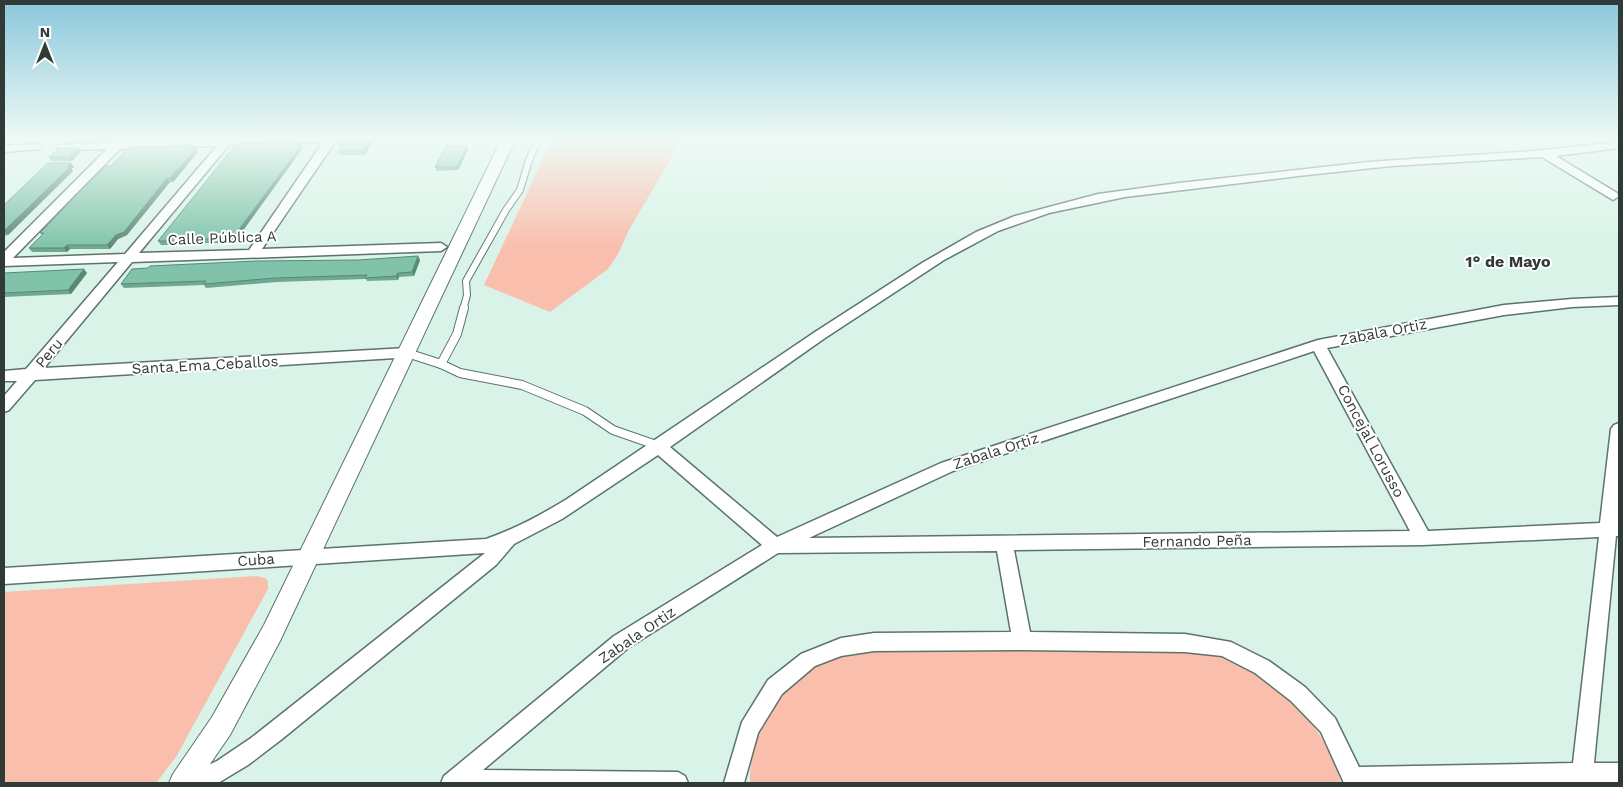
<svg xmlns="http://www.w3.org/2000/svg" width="1623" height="787" viewBox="0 0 1623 787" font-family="'Work Sans',sans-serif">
<rect width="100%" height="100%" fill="#d9f3e8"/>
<!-- green -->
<g fill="#fabeac">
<polygon points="553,138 683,138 629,230 618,254 608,269 550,312 484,285"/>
<polygon points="257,576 265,578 268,581 268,589 176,757 156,783 4,783 4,592"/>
<path d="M1201,647c11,4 22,8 32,12 49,23 95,72 108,124h-591c-1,-44 22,-86 57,-113 11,-9 28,-14 41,-21z"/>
</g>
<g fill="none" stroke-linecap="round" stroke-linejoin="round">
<!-- service-far1 casing -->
<g stroke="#5c7369" stroke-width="8">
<polyline id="service-far1" points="463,310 467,295 466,281 506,210 520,190 529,160 539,138"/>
</g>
<!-- service casing -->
<g stroke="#5c7369" stroke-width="10">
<g id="service">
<polyline points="407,353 441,364 460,373 522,385 585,411 613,430 659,446"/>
<polyline points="441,364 457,334 464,308"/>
</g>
</g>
<!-- minor casing -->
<g stroke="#5c7369" stroke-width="3">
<g id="minor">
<path d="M223,138h138l-6,3 -20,1 -73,107 179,-6 6,4 -6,4 -309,11 -88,106 363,-20 5,1 2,4 -2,4 -377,23 -26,30 -5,2v-16l13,-15h-13v-10l22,-2 92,-107 -114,4v-14l103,-103 -44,1 -6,-3 2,-2 55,-3 6,-3 5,3zM323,142l-74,108 -110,3 90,-108zM217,146l-92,108 -112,4 107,-109z"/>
<path d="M1619,142v6l-63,8 61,37 2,3 -6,4 -71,-43 -151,9 -93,10 -173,21 -76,16 -51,18 -54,29 -119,78 -155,109 107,90 164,-74 377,-123 186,-35 68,-6 47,-2v8l-47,2 -68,8 -177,33 101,183 172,-8 11,-94 3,-4 5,-2 -1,99h1v14h-3l-22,227h25v20h-275l-23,-51 -30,-31 -36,-28 -33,-17 -37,-4 -163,-2 -148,1 -33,5 -26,10 -33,28 -24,39 -14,50h-20l18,-61 26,-42 33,-26 40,-16 33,-5 137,-1 -14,-81 -219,2 -150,95 -145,122 195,2 7,4 3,7h-247l3,-7 170,-140 148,-91 -104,-90 -96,64 -48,25 -18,21 -214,174 -34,26 -30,18h-37l4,-7 32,-15 34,-23 234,-185 -481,31v-16l482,-29c29,-10 55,-24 81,-40l248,-167 107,-69 54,-31 39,-16 83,-22 81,-11 189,-21 166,-11zM1314,351l96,180 -601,7 144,-67zM1599,537l-26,226 -214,4 -24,-49 -30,-31 -36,-26 -38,-19 -46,-8 -155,-2 -16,-82 409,-5z"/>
<polygon points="36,144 40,145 42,147 40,149 4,152 4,146"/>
</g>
</g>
<!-- tertiary casing -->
<g stroke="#5c7369" stroke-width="2">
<polygon id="tertiary" points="502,138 516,138 280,641 230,735 197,783 169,783 173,774 212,717 264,625"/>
</g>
<!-- service-far1 -->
<use href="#service-far1" stroke="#fff" stroke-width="6"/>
<!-- service -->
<use href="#service" stroke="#fff" stroke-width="8"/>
<!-- minor -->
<use href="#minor" fill="#fff" fill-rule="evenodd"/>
<!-- tertiary -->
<use href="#tertiary" fill="#fff" fill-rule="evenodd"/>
</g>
<!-- wall -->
<g fill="#6fa892">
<polygon points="69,138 101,138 95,138 92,141 71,142 68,139"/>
<polygon points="140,138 184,138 142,139"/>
<polygon points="375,138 365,155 340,155 338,151 340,148 338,144"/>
<polygon points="301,145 300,146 302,149 234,243 191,243 189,245 161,245 158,241"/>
<polygon points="79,148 81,151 72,161 51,161 49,157"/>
<polygon points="196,149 198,152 173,182 170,182 127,235 118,239 110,249 70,249 67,252 32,252 29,248 42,235 40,233 111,166"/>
<polygon points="468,150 458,170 437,171 435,167"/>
<polygon points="74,167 71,169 73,171 8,235 4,236 4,205"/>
<polygon points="420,260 414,276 399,277 398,280 367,281 366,279 277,282 206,288 204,285 124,288 121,284 148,268"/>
<polygon points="4,273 87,273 71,294 4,297"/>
</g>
<!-- shaded-wall -->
<g fill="#5a8877">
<polygon points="89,138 95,138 92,141"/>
<polygon points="371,138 375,138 365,155 363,151"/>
<polygon points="299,141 301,145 298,149 296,146"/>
<polygon points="301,146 302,149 234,243 232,239"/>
<polygon points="467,146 468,150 458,170 457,167"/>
<polygon points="79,148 81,151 72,161 69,157"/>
<polygon points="196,149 198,152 173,182 170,178"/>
<polygon points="71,163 74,167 71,169 73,171 8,235 4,231"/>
<polygon points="167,178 170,182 127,235 118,239 110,249 107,245"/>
<polygon points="189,239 191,243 189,245 187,241"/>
<polygon points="67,245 70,249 67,252 64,248"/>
<polygon points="418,256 420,260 414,276 412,272"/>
<polygon points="84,269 87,273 71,294 68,290"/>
<polygon points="398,273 399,277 398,280 396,276"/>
</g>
<!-- building -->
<g fill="#81c3aa" stroke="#5a8877">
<polygon points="69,138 87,138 68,139"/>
<polygon points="356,138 371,138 363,151 338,151 343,144 338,144 341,140 354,139"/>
<polygon points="299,141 296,146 301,146 232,239 189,239 187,241 158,241 237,143"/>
<polygon points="194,145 190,149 196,149 170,178 167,178 124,232 116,235 107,245 67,245 64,248 29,248 44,233 40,233 82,189 106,166 111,166 129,147"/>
<polygon points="446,146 467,146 457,167 435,167"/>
<polygon points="59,148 79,148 69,157 49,157"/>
<polygon points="48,163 71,163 67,167 70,167 4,231 4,205"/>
<polygon points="418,256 412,272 398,273 396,276 365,278 367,275 275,278 204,284 206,281 121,284 132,269 148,268 150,266 256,261 358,260"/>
<polygon points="84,269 68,290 4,293 4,273"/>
</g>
<!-- sky -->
<linearGradient id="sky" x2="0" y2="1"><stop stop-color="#8bc7dc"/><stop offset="0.56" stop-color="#eefaf5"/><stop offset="1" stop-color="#eefaf5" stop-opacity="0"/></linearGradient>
<rect width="1623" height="248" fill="url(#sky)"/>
<g text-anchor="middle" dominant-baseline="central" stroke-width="4" stroke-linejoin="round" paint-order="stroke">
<!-- street labels -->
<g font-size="15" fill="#303a36" stroke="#fff">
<text transform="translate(222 238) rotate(-2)">Calle Pública A</text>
<text transform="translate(1383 332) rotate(-11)">Zabala Ortiz</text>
<text transform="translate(49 353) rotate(-50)">Peru</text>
<text transform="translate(205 365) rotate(-3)">Santa Ema Ceballos</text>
<text transform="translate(1371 441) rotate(62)">Concejal Lorusso</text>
<text transform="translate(996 451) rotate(-18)">Zabala Ortiz</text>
<text transform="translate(1197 541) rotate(-1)">Fernando Peña</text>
<text transform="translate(256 560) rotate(-4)">Cuba</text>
<text transform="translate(637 635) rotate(-34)">Zabala Ortiz</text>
</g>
<!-- neighbourhood labels -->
<g font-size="16" font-weight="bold" fill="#303a36" stroke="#fff">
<text x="1508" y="261">1° de Mayo</text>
</g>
</g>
<!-- border -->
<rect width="1623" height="787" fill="none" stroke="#303a36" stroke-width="10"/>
<!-- north arrow -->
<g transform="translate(45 45)" stroke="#ffffff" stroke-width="4" paint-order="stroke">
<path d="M0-4L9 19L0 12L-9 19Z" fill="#303a36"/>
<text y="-8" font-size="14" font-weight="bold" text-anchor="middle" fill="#303a36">N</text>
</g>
</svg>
